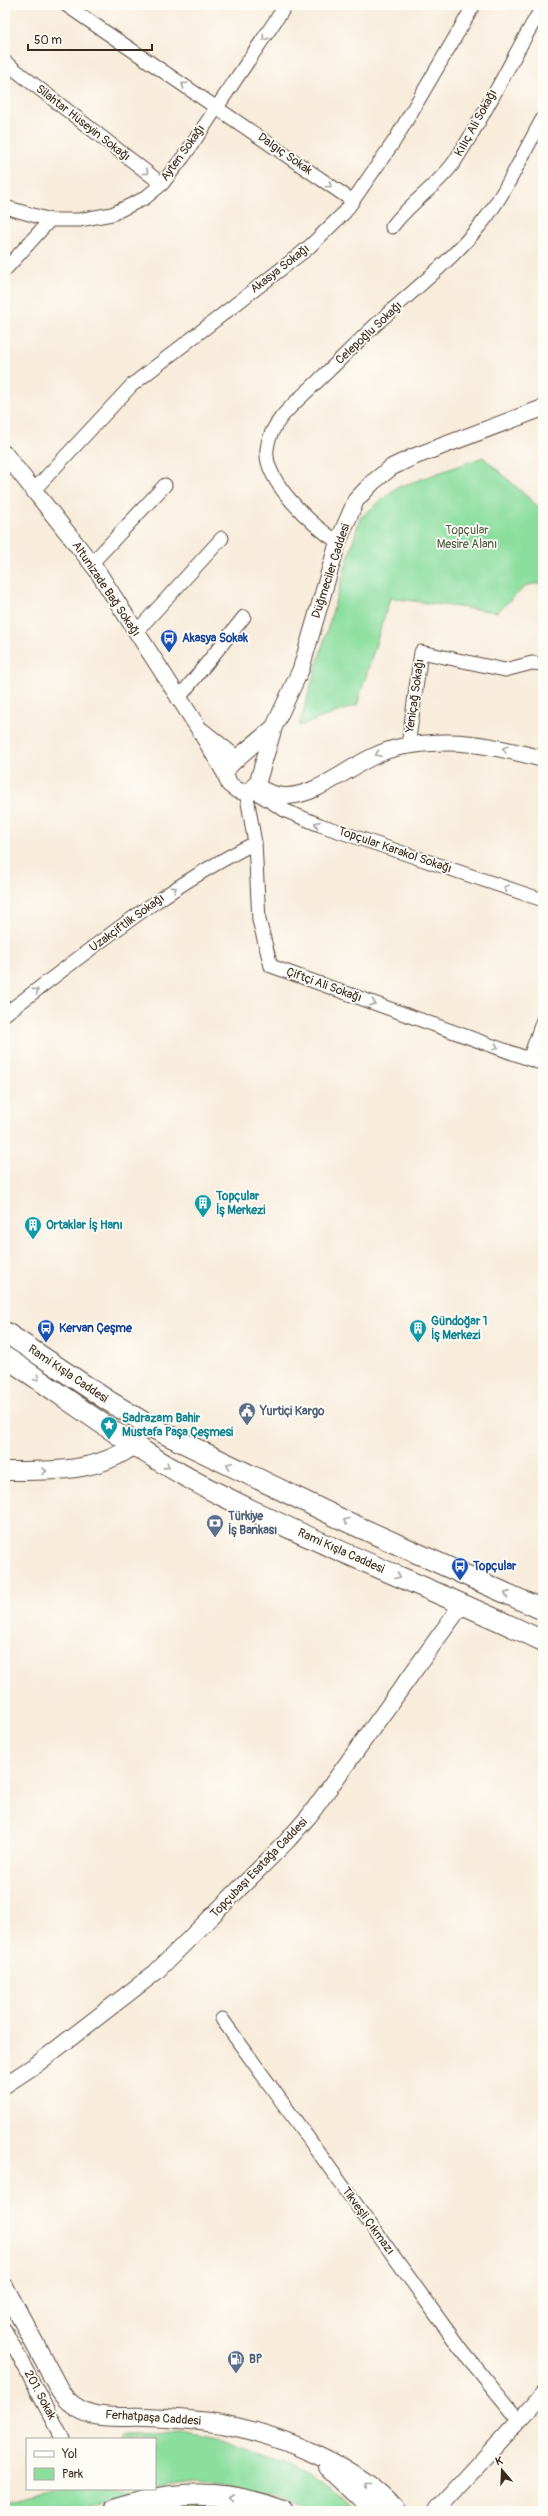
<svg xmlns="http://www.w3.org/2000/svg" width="548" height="2516" viewBox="0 0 548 2516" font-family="Pangolin,sans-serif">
<rect width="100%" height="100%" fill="#fdfcf7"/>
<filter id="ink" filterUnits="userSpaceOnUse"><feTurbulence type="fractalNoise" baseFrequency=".025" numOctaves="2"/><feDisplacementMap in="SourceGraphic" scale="8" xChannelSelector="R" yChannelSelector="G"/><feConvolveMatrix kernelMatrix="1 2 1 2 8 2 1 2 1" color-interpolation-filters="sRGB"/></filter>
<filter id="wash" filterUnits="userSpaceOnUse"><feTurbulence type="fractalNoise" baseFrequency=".012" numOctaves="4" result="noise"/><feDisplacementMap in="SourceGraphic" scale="16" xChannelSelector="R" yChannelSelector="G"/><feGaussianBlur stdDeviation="0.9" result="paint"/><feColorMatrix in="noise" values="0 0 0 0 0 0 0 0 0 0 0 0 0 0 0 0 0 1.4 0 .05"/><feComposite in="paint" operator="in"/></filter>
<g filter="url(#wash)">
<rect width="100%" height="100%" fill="#f8ecdb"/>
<!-- green -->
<g fill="#8cde9f" stroke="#64845e">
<polygon points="483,457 543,511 543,583 527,585 497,612 390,598 357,705 299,726 360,518 396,488"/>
<path d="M187,2434c71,13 116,26 170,77h-50l-40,-18 -33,-7 -39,-3 -40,5v-49h-36l3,-4z"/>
<polygon points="61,2489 150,2489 108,2499 79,2511 5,2511 5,2502"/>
<polygon points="189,2508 225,2508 242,2511 172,2511"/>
</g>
</g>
<g filter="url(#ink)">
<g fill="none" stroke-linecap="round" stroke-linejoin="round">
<!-- minor casing -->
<g stroke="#57473a" stroke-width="15">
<g id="minor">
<polyline points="66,5 353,201"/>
<polyline points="5,62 162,184"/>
<polyline points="5,207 50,220 79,220 112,214 145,198 162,184 184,156 286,5"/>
<path d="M392,227c18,-25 46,-41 63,-66 33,-50 57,-104 88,-155"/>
<polyline points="5,270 50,220"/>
<polyline points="34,490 132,385 308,248 345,212 395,140 474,5"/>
<path d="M338,542c-25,-16 -75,-61 -71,-93 3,-29 32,-49 52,-69 21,-20 41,-41 63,-61 34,-31 71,-60 100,-96 24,-30 42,-72 61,-105"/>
<polyline points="92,563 165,485"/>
<polyline points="136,632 222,538"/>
<polyline points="178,699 244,617"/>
<polyline points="408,746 421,652 505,670 532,663 543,664"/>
<polyline points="246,791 255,843 259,920 271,966 543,1064"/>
<polyline points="255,792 286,811 320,825 543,900"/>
<path d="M5,1014c81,-61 159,-126 250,-171"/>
<polyline points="529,1059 543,1020"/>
<polyline points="222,2019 460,2348 518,2419"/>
<polyline points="5,2330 63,2439"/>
</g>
</g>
<!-- tertiary casing -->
<g stroke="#57473a" stroke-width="18">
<g id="tertiary">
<polyline points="5,454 96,569 199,729 225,773 229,784 237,790 243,792 251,790 258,781 274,727 301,669 338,542 356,500 373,482 392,467 413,457 543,408"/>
<polyline points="202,731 237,759"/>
<path d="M225,773c4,-11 37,-35 48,-45"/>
<path d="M255,786c10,5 21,11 32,10 37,-1 72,-41 113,-49 54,-10 91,-2 143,12"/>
<polyline points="5,2085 37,2064 156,1972 287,1841 309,1816 463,1603"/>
<polyline points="436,2511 543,2394"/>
</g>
</g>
<!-- secondary casing -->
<g stroke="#57473a" stroke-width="20">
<g id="secondary">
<path d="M5,1471c45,0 92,2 129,-26"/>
<path d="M5,2288l55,103c7,11 18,19 31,23 18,5 37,2 55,3 25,1 51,3 76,7 58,11 135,41 174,87"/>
<polyline points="328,2468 373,2511"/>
</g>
</g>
<!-- primary casing -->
<g stroke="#57473a" stroke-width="22">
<g id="primary">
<polyline points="5,1332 107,1400 155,1429 341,1519 543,1610"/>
<path d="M5,1357c70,46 138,100 214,137 106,54 217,96 324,147"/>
</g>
</g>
<!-- trunk casing -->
<g stroke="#57473a" stroke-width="23">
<path id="trunk" d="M114,2511c56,-21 113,-21 168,0"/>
</g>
<!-- minor -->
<use href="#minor" stroke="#fff" stroke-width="13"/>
<!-- tertiary -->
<use href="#tertiary" stroke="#fff" stroke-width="16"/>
<!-- secondary -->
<use href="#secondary" stroke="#fff" stroke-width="18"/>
<!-- primary -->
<use href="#primary" stroke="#fff" stroke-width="20"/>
<!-- trunk -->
<use href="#trunk" stroke="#fff" stroke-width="21"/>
</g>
<!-- one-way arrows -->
<defs><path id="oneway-chevron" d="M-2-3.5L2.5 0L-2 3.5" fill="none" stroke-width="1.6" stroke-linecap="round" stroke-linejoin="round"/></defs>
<g stroke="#a79f9a">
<use href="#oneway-chevron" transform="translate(265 38) rotate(124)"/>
<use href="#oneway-chevron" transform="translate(184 85) rotate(-146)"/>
<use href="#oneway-chevron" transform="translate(146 172) rotate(38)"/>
<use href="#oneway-chevron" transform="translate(329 185) rotate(35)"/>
<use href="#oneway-chevron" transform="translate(505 749) rotate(-165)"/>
<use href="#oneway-chevron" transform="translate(378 754) rotate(157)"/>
<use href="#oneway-chevron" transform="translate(317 824) rotate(-158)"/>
<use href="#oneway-chevron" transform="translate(506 888) rotate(-161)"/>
<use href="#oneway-chevron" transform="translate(174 889) rotate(-32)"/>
<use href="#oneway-chevron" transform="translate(36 991) rotate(-37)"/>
<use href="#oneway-chevron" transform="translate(373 1003) rotate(20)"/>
<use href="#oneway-chevron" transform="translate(496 1047) rotate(20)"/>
<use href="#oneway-chevron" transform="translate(37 1378) rotate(34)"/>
<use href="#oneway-chevron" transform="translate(229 1465) rotate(-155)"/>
<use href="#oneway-chevron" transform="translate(167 1466) rotate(33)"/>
<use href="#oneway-chevron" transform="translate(44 1471)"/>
<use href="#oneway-chevron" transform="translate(346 1521) rotate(-157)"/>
<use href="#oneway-chevron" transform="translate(398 1576) rotate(23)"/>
<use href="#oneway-chevron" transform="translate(507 1594) rotate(-156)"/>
<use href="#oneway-chevron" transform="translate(367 2485) rotate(-141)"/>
<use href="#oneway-chevron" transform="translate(231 2497) rotate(-173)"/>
</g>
</g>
<!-- icons -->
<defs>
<g id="bus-pin" transform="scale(0.9)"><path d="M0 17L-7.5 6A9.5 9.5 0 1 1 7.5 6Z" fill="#1a4fb4" stroke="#fdfcf7"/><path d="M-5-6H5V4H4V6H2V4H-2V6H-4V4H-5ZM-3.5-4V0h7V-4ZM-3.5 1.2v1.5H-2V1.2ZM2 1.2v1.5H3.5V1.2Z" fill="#fff"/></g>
<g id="building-pin" transform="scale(0.9)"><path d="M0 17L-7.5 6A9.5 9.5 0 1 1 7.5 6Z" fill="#0f9aa8" stroke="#fdfcf7"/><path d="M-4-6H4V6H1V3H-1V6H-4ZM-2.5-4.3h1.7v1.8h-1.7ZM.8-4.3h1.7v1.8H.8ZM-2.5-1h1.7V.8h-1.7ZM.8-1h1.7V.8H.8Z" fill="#fff"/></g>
<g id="civic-pin" transform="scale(0.9)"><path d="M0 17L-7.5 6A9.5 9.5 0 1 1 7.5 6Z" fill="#5c6f8a" stroke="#fdfcf7"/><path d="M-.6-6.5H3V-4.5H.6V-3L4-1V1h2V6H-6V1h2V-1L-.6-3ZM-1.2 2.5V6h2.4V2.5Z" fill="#fff"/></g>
<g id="sight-pin" transform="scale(0.9)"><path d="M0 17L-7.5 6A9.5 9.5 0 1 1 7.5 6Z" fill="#0f9aa8" stroke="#fdfcf7"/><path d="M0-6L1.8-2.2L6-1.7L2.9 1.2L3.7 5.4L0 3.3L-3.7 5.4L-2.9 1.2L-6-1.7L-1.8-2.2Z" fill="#fff"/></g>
<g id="bank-pin" transform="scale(0.9)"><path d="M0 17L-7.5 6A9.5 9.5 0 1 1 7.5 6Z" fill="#5c6f8a" stroke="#fdfcf7"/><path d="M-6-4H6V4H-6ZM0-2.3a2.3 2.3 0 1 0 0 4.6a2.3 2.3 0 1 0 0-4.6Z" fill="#fff"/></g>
<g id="fuel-pin" transform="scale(0.9)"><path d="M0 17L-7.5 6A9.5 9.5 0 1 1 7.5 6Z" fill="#5c6f8a" stroke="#fdfcf7"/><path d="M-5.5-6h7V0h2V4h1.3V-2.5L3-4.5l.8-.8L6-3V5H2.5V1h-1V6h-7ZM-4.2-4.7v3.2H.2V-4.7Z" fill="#fff"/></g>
</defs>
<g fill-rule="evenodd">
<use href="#bus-pin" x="169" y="638"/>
<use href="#building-pin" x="203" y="1203"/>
<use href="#building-pin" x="33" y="1225"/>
<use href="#bus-pin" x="46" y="1328"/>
<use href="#building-pin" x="418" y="1328"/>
<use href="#civic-pin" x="247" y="1411"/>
<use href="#sight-pin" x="109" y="1425"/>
<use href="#bank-pin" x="215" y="1523"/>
<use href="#bus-pin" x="460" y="1566"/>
<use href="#fuel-pin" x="236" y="2359"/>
</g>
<g text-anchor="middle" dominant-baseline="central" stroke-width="3.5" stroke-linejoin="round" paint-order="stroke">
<!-- street labels -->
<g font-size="12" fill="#3b2a1e" stroke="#fdfcf7">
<text transform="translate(83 123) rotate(38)">Silahtar Hüseyin Sokağı</text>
<text transform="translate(476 123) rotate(-61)">Kılıç Ali Sokağı</text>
<text transform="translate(183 153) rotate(-54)">Ayten Sokağı</text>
<text transform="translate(285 154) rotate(35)">Dalgıç Sokak</text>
<text transform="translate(280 269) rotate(-38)">Akasya Sokağı</text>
<text transform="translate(369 333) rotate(-43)">Celepoğlu Sokağı</text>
<text transform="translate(331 571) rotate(-72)">Düğmeciler Caddesi</text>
<text transform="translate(106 589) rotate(56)">Altunizade Bağ Sokağı</text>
<text transform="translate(415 696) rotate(-82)">Yeniçağ Sokağı</text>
<text transform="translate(395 850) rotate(19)">Topçular Karakol Sokağı</text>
<text transform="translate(127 923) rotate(-36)">Uzakçiftlik Sokağı</text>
<text transform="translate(324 985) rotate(20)">Çiftçi Ali Sokağı</text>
<text transform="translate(68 1374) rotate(34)">Rami Kışla Caddesi</text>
<text transform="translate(341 1551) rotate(24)">Rami Kışla Caddesi</text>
<text transform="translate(259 1868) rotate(-46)">Topçubaşı Esatağa Caddesi</text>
<text transform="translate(368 2221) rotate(54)">Tikveşli Çıkmazı</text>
<text transform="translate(40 2395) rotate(62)">201. Sokak</text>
<text transform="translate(153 2418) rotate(4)">Ferhatpaşa Caddesi</text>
</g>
<!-- park labels -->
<g font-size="12" fill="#536045" stroke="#fdfcf7">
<text x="467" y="530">Topçular<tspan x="467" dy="14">Mesire Alanı</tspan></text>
</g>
<!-- transit labels -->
<g font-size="12" font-weight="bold" fill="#164399" stroke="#fdfcf7" text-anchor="start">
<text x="182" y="638">Akasya Sokak</text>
<text x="59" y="1328">Kervan Çeşme</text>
<text x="473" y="1566">Topçular</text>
</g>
<!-- culture labels -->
<g font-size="12" font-weight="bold" fill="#0d838f" stroke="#fdfcf7" text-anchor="start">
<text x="216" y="1196">Topçular<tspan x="216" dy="14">İş Merkezi</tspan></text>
<text x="46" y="1225">Ortaklar İş Hanı</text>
<text x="431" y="1321">Gündoğar 1<tspan x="431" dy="14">İş Merkezi</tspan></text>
<text x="122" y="1418">Sadrazam Bahir<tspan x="122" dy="14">Mustafa Paşa Çeşmesi</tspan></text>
</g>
<!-- service labels -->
<g font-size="12" font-weight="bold" fill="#4e5e75" stroke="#fdfcf7" text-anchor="start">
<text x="260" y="1411">Yurtiçi Kargo</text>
<text x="228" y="1516">Türkiye<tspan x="228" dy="14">İş Bankası</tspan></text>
<text x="249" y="2359">BP</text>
</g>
</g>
<!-- margin -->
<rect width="548" height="2516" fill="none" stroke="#fdfcf7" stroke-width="20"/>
<!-- legend -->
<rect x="26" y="2438" width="130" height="52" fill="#fdfcf7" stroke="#afa8a0"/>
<rect x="34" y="2451" width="20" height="6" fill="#ffffff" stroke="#afa8a0"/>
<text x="62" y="2458" font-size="12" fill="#3b2a1e">Yol</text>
<rect x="34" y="2468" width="20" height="12" fill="#8cde9f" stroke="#afa8a0"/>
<text x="62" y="2478" font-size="12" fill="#3b2a1e">Park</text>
<!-- north arrow -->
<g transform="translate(502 2470) rotate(341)" stroke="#fdfcf7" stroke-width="3" paint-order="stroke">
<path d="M0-3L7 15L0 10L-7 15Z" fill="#3b2a1e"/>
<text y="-6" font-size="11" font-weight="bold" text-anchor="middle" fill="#3b2a1e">K</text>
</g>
<!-- scale -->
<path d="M28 44v6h124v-6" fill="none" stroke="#3b2a1e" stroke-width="2"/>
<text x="34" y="44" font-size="12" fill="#3b2a1e" stroke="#fdfcf7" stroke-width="3" paint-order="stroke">50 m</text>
</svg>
